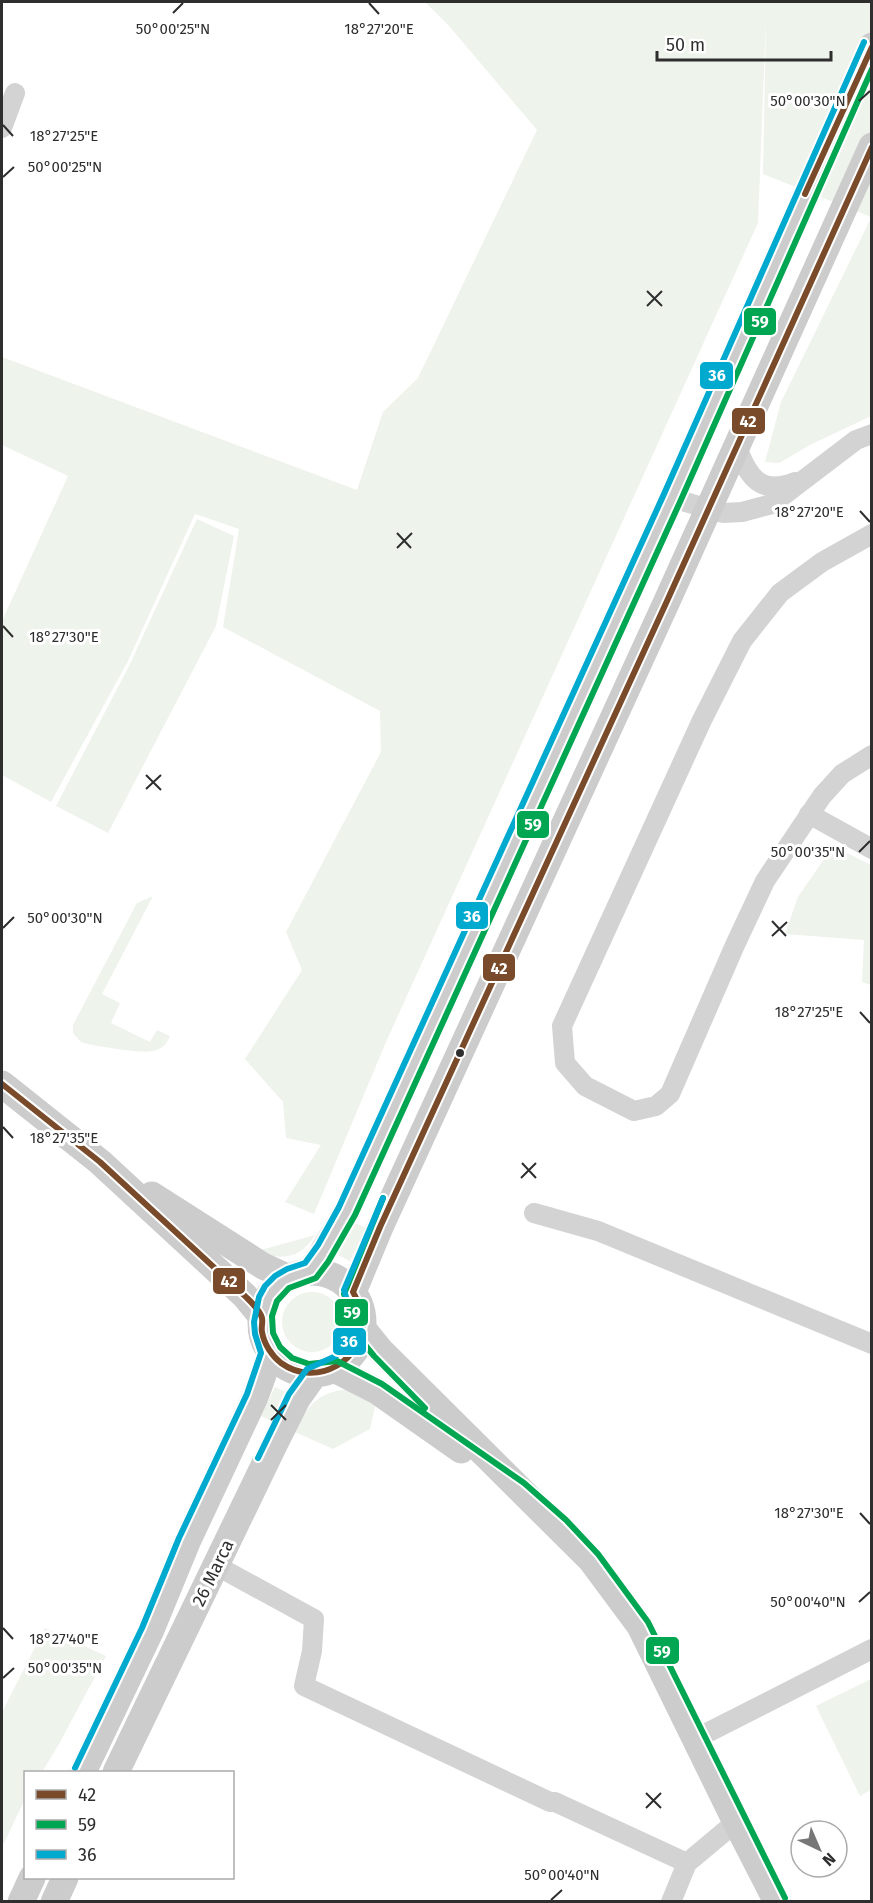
<svg xmlns="http://www.w3.org/2000/svg" width="873" height="1903" viewBox="0 0 873 1903" font-family="'Fira Sans',sans-serif">
<rect width="100%" height="100%" fill="#fff"/>
<!-- green -->
<g fill="#eef3ec">
<polygon points="425,2 871,2 871,217 763,174 766,18 758,223 386,1042 314,1214 285,1202 321,1145 286,1138 283,1102 245,1059 302,970 286,932 381,752 380,711 223,627 239,529 195,514 128,661 51,802 2,775 2,621 68,476 2,445 2,357 357,490 383,412 418,378 537,130 449,26"/>
<polygon points="871,218 871,416 810,445 779,463 765,462 781,402"/>
<polygon points="197,519 234,536 216,626 108,833 56,806 130,664"/>
<polygon points="833,846 871,865 871,985 862,982 864,940 785,934 798,897"/>
<path d="M153,896l-51,98 18,9 -9,20 39,19 7,-12 13,6c-4,9 -8,13 -17,15 -12,3 -59,-5 -72,-9l-8,-9v-8l64,-122z"/>
<polygon points="355,1223 366,1228 350,1261 338,1255"/>
<path d="M315,1235c-14,23 -34,27 -58,16z"/>
<circle cx="312" cy="1322" r="30"/>
<polygon points="275,1387 286,1392 273,1422 261,1416"/>
<path d="M349,1389l27,13 -6,27 -37,20 -38,-17c12,-27 23,-40 54,-43z"/>
<polygon points="45,1628 106,1656 59,1744 42,1772 26,1772 25,1799 2,1847 2,1712"/>
<polygon points="871,1679 871,1790 860,1796 816,1706"/>
</g>
<g fill="none" stroke-linecap="round" stroke-linejoin="round">
<!-- street -->
<g stroke="#d3d3d3" stroke-width="20">
<polyline points="2,128 15,93"/>
<path d="M737,447c11,30 24,49 58,35"/>
<polyline points="672,498 723,513 742,512 772,504 856,440 872,434"/>
<polyline points="872,534 822,562 780,593 742,641 702,720 562,1026 565,1063 585,1086 634,1111 656,1106 670,1094 735,945 765,881 822,796 842,774 872,755"/>
<polyline points="809,814 872,849"/>
<polyline points="534,1213 598,1231 872,1344"/>
<polyline points="217,1566 314,1619 312,1651 304,1686 550,1802 555,1802 687,1863"/>
<polyline points="695,1739 872,1649"/>
<polyline points="671,1902 687,1863 736,1822"/>
</g>
<!-- secondary -->
<g stroke="#ccc" stroke-width="27">
<polyline points="2,1084 100,1162 245,1296 262,1317"/>
<polyline points="152,1195 263,1266 289,1278"/>
<polyline points="309,1272 320,1257 347,1211 672,498 872,46"/>
<circle cx="312" cy="1323" r="51"/>
<polyline points="353,1292 380,1227 667,601 872,146"/>
<polyline points="363,1329 380,1350 591,1560 640,1626 736,1822 777,1902"/>
<polyline points="334,1369 377,1391 461,1450"/>
<polyline points="83,1772 150,1632 187,1542 255,1397 271,1353"/>
<polyline points="116,1772 274,1445 297,1399 314,1375"/>
<polyline points="21,1902 32,1878"/>
<polyline points="54,1902 65,1878"/>
</g>
<!-- bus-1 casing -->
<g stroke="#fff" stroke-width="10">
<g id="bus-1">
<polyline points="805,194 872,47"/>
<path d="M2,1084l98,78 145,134c6,6 15,14 17,22 1,5 -1,9 0,14 2,12 10,24 19,31 36,26 84,-3 82,-45 0,-9 -6,-18 -10,-26l27,-65 287,-626 205,-454"/>
</g>
</g>
<!-- bus-2 casing -->
<g stroke="#fff" stroke-width="10">
<g id="bus-2">
<polyline points="383,1198 344,1294 352,1313 356,1334 374,1356 425,1408"/>
<polyline points="785,1898 648,1622 598,1554 566,1520 524,1483 382,1384 337,1361 309,1364 292,1358 280,1347 273,1333 272,1316 277,1301 289,1288 316,1278 328,1262 355,1215 680,502 872,69"/>
</g>
</g>
<!-- bus-3 casing -->
<g stroke="#fff" stroke-width="10">
<g id="bus-3">
<polyline points="258,1458 289,1394 307,1369 336,1356 350,1341 353,1321 344,1290 383,1198"/>
<polyline points="75,1768 142,1628 179,1538 247,1394 261,1353 255,1334 254,1322 259,1297 265,1286 275,1276 287,1269 305,1263 318,1245 339,1207 664,494 864,42"/>
</g>
</g>
<!-- bus-1 -->
<use href="#bus-1" stroke="#7a4b2a" stroke-width="6"/>
<!-- bus-2 -->
<use href="#bus-2" stroke="#00a651" stroke-width="6"/>
<!-- bus-3 -->
<use href="#bus-3" stroke="#00a9ce" stroke-width="6"/>
</g>
<!-- ticks -->
<path fill="none" stroke="#2e2e2e" stroke-width="2" d="M369,3l10,11M173,13l10,-10M859,101l11,-10M3,125l10,11M3,177l11,-10M647,291l15,15M647,306l15,-15M860,511l10,11M397,533l14,15M397,548l15,-15M3,626l10,11M146,775l15,15M146,789l15,-14M859,852l11,-11M772,921l14,15M3,928l11,-11M772,936l15,-14M860,1012l10,11M3,1127l10,11M522,1163l14,15M521,1178l15,-15M271,1405l15,15M271,1420l15,-15M860,1513l10,11M859,1602l11,-10M3,1628l10,11M3,1678l11,-10M646,1793l15,15M646,1808l15,-15M551,1900l11,-10"/>
<!-- markers -->
<circle fill="#2e2e2e" stroke="#fff" stroke-width="2" cx="460" cy="1053" r="5"/>
<g text-anchor="middle" dominant-baseline="central" stroke-width="6" stroke-linejoin="round" paint-order="stroke">
<!-- street labels -->
<g font-size="18" fill="#2e2e2e" stroke="#fff">
<text transform="translate(213 1573) rotate(-64)">26 Marca</text>
</g>
</g>
<g font-size="15" text-anchor="middle" fill="#2e2e2e" stroke="#fff" stroke-width="6" stroke-linejoin="round" paint-order="stroke">
<text x="173" y="34">50°00'25"N</text>
<text x="379" y="34">18°27'20"E</text>
<text x="808" y="106">50°00'30"N</text>
<text x="64" y="141">18°27'25"E</text>
<text x="65" y="172">50°00'25"N</text>
<text x="809" y="517">18°27'20"E</text>
<text x="64" y="642">18°27'30"E</text>
<text x="808" y="857">50°00'35"N</text>
<text x="65" y="923">50°00'30"N</text>
<text x="809" y="1017">18°27'25"E</text>
<text x="64" y="1143">18°27'35"E</text>
<text x="809" y="1518">18°27'30"E</text>
<text x="808" y="1607">50°00'40"N</text>
<text x="64" y="1644">18°27'40"E</text>
<text x="65" y="1673">50°00'35"N</text>
<text x="562" y="1880">50°00'40"N</text>
</g>
<g stroke="#fff" stroke-width="2">
<rect x="743" y="307" width="34" height="29" rx="6" fill="#00a651"/>
<rect x="699" y="361" width="35" height="29" rx="6" fill="#00a9ce"/>
<rect x="731" y="407" width="35" height="28" rx="6" fill="#7a4b2a"/>
<rect x="516" y="810" width="34" height="29" rx="6" fill="#00a651"/>
<rect x="455" y="901" width="34" height="29" rx="6" fill="#00a9ce"/>
<rect x="482" y="953" width="34" height="29" rx="6" fill="#7a4b2a"/>
<rect x="212" y="1267" width="34" height="28" rx="6" fill="#7a4b2a"/>
<rect x="334" y="1298" width="35" height="29" rx="6" fill="#00a651"/>
<rect x="332" y="1327" width="35" height="29" rx="6" fill="#00a9ce"/>
<rect x="645" y="1636" width="35" height="29" rx="6" fill="#00a651"/>
</g>
<g font-size="16" text-anchor="middle" font-weight="bold" fill="#fff">
<text x="760" y="327">59</text>
<text x="717" y="381">36</text>
<text x="748" y="427">42</text>
<text x="533" y="830">59</text>
<text x="472" y="922">36</text>
<text x="499" y="974">42</text>
<text x="229" y="1287">42</text>
<text x="352" y="1318">59</text>
<text x="349" y="1347">36</text>
<text x="662" y="1657">59</text>
</g>
<!-- border -->
<rect width="873" height="1903" fill="none" stroke="#2e2e2e" stroke-width="6"/>
<!-- legend -->
<rect x="24" y="1771" width="210" height="108" fill="#ffffff" stroke="#ababab" stroke-width="1.5"/>
<rect x="36" y="1790" width="30" height="9" fill="#7a4b2a" stroke="#ababab" stroke-width="1.5"/>
<text x="78" y="1801" font-size="18" fill="#2e2e2e">42</text>
<rect x="36" y="1820" width="30" height="9" fill="#00a651" stroke="#ababab" stroke-width="1.5"/>
<text x="78" y="1831" font-size="18" fill="#2e2e2e">59</text>
<rect x="36" y="1850" width="30" height="9" fill="#00a9ce" stroke="#ababab" stroke-width="1.5"/>
<text x="78" y="1861" font-size="18" fill="#2e2e2e">36</text>
<!-- north arrow -->
<g transform="translate(819 1849) rotate(136)"><circle r="28" fill="#ffffff" stroke="#ababab" stroke-width="1.5"/>
<path d="M0-4.5L10 22L0 15L-10 22Z" fill="#777777"/>
<text y="-9" font-size="16" font-weight="bold" text-anchor="middle" fill="#2e2e2e">N</text>
</g>
<!-- scale -->
<path d="M657 51v9h174v-9" fill="none" stroke="#2e2e2e" stroke-width="3"/>
<text x="666" y="51" font-size="18" fill="#2e2e2e" stroke="#ffffff" stroke-width="4.5" paint-order="stroke">50 m</text>
</svg>
